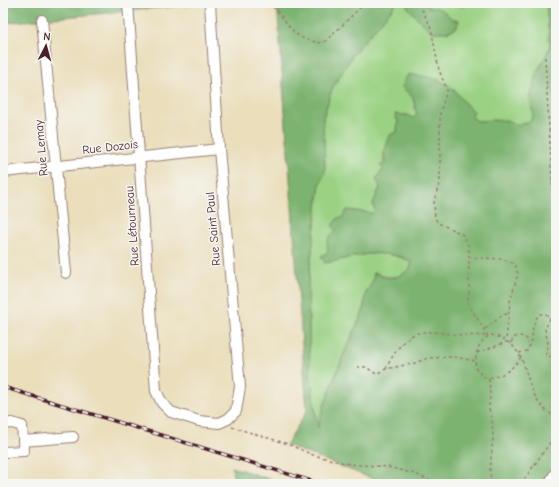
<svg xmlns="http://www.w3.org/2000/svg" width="559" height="487" viewBox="0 0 559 487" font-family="'Comic Neue',sans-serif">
<rect width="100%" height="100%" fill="#f6f6f2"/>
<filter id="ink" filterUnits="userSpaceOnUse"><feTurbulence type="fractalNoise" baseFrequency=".025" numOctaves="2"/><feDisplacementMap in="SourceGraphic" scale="8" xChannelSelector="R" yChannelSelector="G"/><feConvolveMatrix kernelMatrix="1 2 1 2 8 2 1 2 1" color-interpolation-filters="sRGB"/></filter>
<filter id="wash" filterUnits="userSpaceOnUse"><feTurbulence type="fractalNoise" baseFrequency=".012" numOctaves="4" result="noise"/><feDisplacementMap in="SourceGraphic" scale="16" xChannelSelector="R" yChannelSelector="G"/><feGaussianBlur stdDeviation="0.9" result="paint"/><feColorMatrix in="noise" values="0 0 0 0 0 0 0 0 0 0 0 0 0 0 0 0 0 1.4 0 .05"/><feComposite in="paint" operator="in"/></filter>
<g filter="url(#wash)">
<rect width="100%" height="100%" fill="#eadebb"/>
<!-- green -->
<path fill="#9ad182" stroke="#727856" d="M397,3l8,1 14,16 27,12 10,-4 3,-8c-12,-1 -26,-9 -35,-17h33l5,4 8,-4h76l4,44 -12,24 -8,28 3,15 -3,8 -12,3 -24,-5 -17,1 -5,-4 2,-6 -6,-3 -14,-18 -52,-3 11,11 4,18 -4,2 -6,-3 -12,2 3,4 -1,11 -13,21v16l-8,9 4,9 -7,17 2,6 -3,3 -25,-3 -11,20 -11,33c32,-6 55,-17 86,-1v5c-11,13 -23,12 -37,5l-1,9 -7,12 -3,19 -20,44 -23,61 -2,14 -8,-57 -2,-89 12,-102 5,-12 -2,-53 9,-29 21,-35z"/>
<!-- forest -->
<g fill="#7bb370" stroke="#62694e">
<polygon points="3,3 210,3 3,23"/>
<path d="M277,3h120l-44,51 -21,35 -9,29 2,53 -5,12 -12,102 2,89 8,54 2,-11 23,-61 20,-44 3,-19 7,-12 1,-9c13,9 27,7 37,-5v-6c-31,-15 -55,-4 -86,2l-4,-7 7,-4c-2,-9 -1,-15 8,-22l-4,-4 6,-8 5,-1 4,-7 25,3 3,-3 -2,-6 7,-17 -4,-9 8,-8 -4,-4 5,-3 -1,-10 6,-18 7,-3 1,-11 -3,-7 12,1 6,3 4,-2 -4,-18 -11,-11 6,-13c18,3 33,3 46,16 7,7 11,16 20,21l-2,6 5,4 29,-1 12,5 12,-3 3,-8 -3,-15 8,-28 12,-24 -4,-44h10v459l-14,22h-156l-100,-39 21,-34z"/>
<path d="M401,3h23l5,5c10,-2 18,4 23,12h7l-3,8 -10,4h-14l-13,-12 -14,-16z"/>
<polygon points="232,467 285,484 234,484"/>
</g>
</g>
<g filter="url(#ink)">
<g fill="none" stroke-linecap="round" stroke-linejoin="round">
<!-- minor casing -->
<g stroke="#9a7e73" stroke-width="12">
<g id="minor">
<polyline points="128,3 156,391 162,403 171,412 199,421 219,423 228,419 236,411 240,387 219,149 210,3"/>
<polyline points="42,20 66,273"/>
<polyline points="3,172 219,149"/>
<polyline points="3,424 12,423 22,426 24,451 3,452"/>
<polyline points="23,441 73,437"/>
<polyline points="549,484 556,472"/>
</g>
</g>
<!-- path -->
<g stroke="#9a7e73" stroke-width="1.5" stroke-dasharray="3 3" stroke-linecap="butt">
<path d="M268,3c18,12 19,32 43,38 5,1 10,3 15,0l39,-38"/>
<polyline points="276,3 277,10"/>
<polyline points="358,3 360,8"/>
<polyline points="545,57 556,251"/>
<polyline points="469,257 501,259 515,264 518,274 510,301 506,340"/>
<polyline points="485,329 500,317 508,313"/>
<path d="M511,343c3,-8 9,-9 16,-4l1,5"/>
<polyline points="477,353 509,341"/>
<path d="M519,353l8,-2 5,-11 1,-14 5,-11c6,-2 9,-2 12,4l-5,10 3,15 -2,11 10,3"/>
<path d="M521,357c-9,13 -21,22 -37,20l-9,-9c1,-14 2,-27 16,-33 47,9 25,62 65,82"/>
<polyline points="357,367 366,367 376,374 386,369 415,363 428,358 454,357 476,361"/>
<path d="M386,369c5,-12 18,-33 32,-36 13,-3 29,1 42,2 10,1 19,0 28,1l-21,-34 2,-8v-47l-7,-13 -24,-11 -3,-5 -1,-17 6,-20v-68l7,-23 -8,-20 -8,-42 -12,-25"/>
<polyline points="489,379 490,393 489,409 492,418 493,437 490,470 491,484"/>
<polyline points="232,427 288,444 313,455 349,464 388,467 415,474 438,484"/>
<polyline points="521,484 556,434"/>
</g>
<!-- minor -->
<use href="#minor" stroke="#fff" stroke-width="10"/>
<!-- rail casing -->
<g stroke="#4a1f2b" stroke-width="3.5">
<polyline id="rail" points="3,387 321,484"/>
</g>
<!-- rail -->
<use href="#rail" stroke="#f6f6f2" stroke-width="2" stroke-dasharray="6" stroke-linecap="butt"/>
</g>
</g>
<g text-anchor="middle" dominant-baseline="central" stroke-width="3" stroke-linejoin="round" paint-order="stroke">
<!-- street labels -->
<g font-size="12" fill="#4a1f2b" stroke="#f6f6f2">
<text transform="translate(110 147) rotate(-6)">Rue Dozois</text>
<text transform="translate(41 148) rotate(-95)">Rue Lemay</text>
<text transform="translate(132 226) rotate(-94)">Rue Létourneau</text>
<text transform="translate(213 229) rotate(-95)">Rue Saint Paul</text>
</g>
</g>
<!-- margin -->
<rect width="559" height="487" fill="none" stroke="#f6f6f2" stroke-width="16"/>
<!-- north arrow -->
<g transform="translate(46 46) rotate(6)" stroke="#f6f6f2" stroke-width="3" paint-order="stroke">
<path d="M0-3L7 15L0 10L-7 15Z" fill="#4a1f2b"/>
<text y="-6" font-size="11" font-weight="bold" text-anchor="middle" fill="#4a1f2b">N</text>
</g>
</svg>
